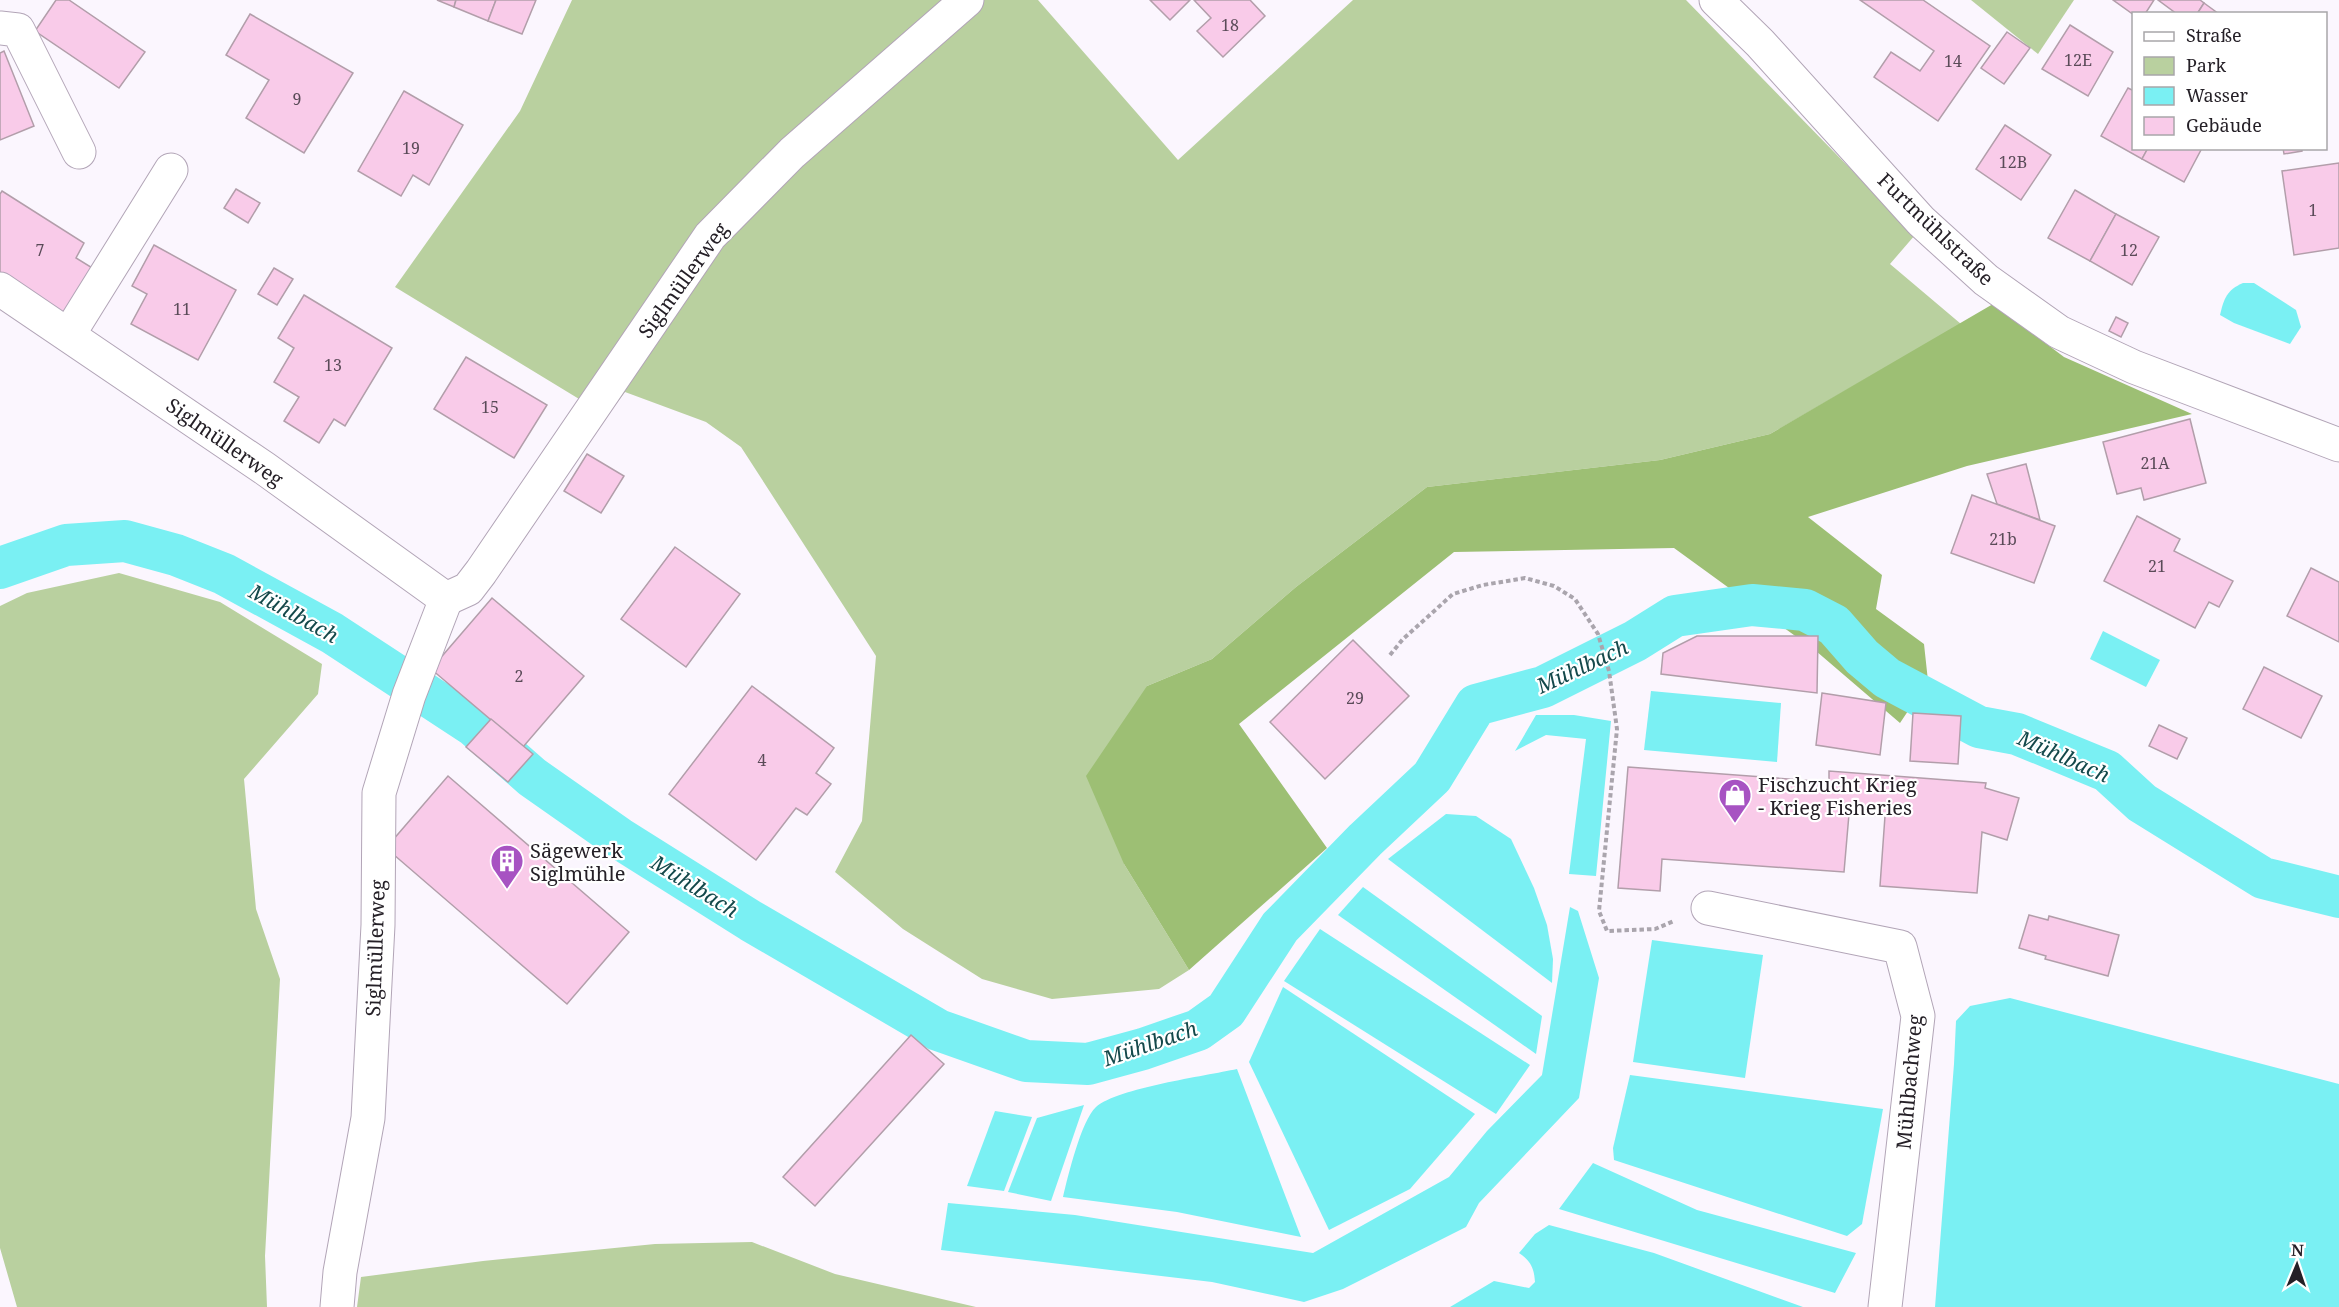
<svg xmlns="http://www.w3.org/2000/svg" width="2339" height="1307" viewBox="0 0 2339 1307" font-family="'Noto Serif',serif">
<rect width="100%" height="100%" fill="#fbf6fe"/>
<!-- green -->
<g fill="#b9d09f">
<polygon points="572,0 1038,0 1178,160 1353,0 1686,0 1915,235 1890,264 1961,324 1770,434 1660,460 1427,487 1296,587 1212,659 1147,686 1124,864 1189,970 1159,989 1052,999 982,979 903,929 835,872 862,821 876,656 741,447 706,422 625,392 607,416 395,287 520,111"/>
<polygon points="1971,0 2074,0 2038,54"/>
<polygon points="119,573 220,602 322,664 318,694 244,779 256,909 280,979 265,1256 267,1307 17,1307 0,1248 0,606 27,593"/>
<polygon points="752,1242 835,1274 976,1307 357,1307 361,1277 483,1261 655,1244"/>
</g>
<!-- forest -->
<polygon fill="#9dbf74" points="1993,304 2064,357 2192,414 1967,466 1808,517 1882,575 1876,609 1924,644 1928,681 1900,723 1816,651 1674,548 1454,552 1239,724 1327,848 1189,970 1124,864 1086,776 1147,686 1212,659 1296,587 1427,487 1660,460 1770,434"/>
<!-- water -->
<g fill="#7af0f3">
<path d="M2243,283h11l42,27 5,17 -11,17 -56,-21 -14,-8c4,-17 7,-25 23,-32z"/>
<polygon points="2103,631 2160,660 2146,687 2090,659"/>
<polygon points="1651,691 1781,703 1777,762 1644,750"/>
<polygon points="1536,715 1574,715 1611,721 1596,876 1569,874 1586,739 1546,735 1515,751"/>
<polygon points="1446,814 1476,816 1511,839 1534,888 1547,925 1553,959 1552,983 1388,859"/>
<polygon points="1363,887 1542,1016 1536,1054 1338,915"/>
<polygon points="1570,907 1578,911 1599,978 1579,1098 1479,1203 1466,1227 1343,1289 1304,1302 1212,1282 941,1250 948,1203 1075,1215 1313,1253 1449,1177 1487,1131 1542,1075"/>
<polygon points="1320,929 1530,1065 1496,1114 1284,981"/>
<polygon points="1652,940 1763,955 1745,1078 1633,1062"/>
<polygon points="1283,987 1475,1114 1410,1189 1329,1230 1249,1062"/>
<polygon points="2010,998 2339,1084 2339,1307 1935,1307 1954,1064 1956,1021 1970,1006"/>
<path d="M1237,1069l64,168 -124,-25 -114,-15c5,-21 18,-76 33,-90 22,-19 109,-31 141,-38z"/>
<polygon points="1630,1075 1883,1109 1862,1224 1847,1236 1614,1160 1613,1148"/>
<polygon points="1084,1105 1051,1201 1008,1192 1037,1118"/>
<polygon points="995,1111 1032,1117 1004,1191 967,1186"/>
<polygon points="1593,1163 1697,1210 1856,1253 1835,1293 1559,1209"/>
<path d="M1549,1225l105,28 149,54h-353l44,-26 35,7 6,-6c-1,-14 -4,-21 -16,-29l16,-19z"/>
</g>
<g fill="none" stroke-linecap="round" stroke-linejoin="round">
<!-- canal -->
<polyline stroke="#7af0f3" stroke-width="42" points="0,568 66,545 125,541 176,555 224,574 332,633 474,726 532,777 619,838 751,921 938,1030 1026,1061 1088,1064 1143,1049 1198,1030 1226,1010 1280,927 1365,840 1432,777 1476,705 1543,687 1635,641 1675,616 1752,605 1805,610 1834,625 1862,657 1887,678 1979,727 2017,734 2107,771 2142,803 2263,878 2339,897"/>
</g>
<!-- building -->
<g fill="#f9cbe9" stroke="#b29eaa" stroke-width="1.5">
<polygon points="56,0 69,0 145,52 119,88 35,31"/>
<polygon points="437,0 456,0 454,7"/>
<polygon points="456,0 496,0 488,21 454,7"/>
<polygon points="496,0 536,0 522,34 488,21"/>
<polygon points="1150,0 1190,0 1170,20"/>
<polygon points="1194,0 1250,0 1265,16 1223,57 1197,31 1211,18"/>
<polygon points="1860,0 1923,0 1990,46 1938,121 1874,77 1891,52 1920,71 1934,51"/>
<polygon points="2113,0 2154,0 2145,14 2134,15"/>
<polygon points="2158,0 2200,0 2204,3 2197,14 2177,14"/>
<polygon points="2204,3 2219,14 2197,14"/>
<polygon points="250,14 353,73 304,153 246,118 269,80 226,55"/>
<polygon points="2070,25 2113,52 2088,96 2042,69"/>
<polygon points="2007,32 2030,48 2004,84 1981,68"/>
<polygon points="4,51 34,126 0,140 0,53"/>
<polygon points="2128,88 2134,91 2134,148 2148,148 2142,159 2101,136"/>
<polygon points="404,91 463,125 429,185 413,175 401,196 358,171"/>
<polygon points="2005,125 2051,155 2021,200 1976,169"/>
<polygon points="2148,148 2202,148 2184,182 2142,159"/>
<polygon points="2283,148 2302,148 2302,151 2284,154"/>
<polygon points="2339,163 2339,248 2294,255 2282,171"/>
<polygon points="236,189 260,203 248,223 224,208"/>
<polygon points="2075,190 2116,214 2090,261 2048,238"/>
<polygon points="2,191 84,243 76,258 94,269 64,316 0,276 0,194"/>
<polygon points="2116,214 2159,237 2132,285 2090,261"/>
<polygon points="154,245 236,290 198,360 131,324 147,294 132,286"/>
<polygon points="274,268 293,279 277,305 258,294"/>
<polygon points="304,295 392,348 345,426 334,419 319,443 284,421 299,397 274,382 294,348 278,338"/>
<polygon points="2116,317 2128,323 2121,337 2109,331"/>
<polygon points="466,357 547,405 514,458 434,409"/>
<polygon points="2190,419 2206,483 2144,500 2141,488 2117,494 2103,442"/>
<polygon points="587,454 624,476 601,513 564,491"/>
<polygon points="2026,464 2035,499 2040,520 1997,504 1987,474"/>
<polygon points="1972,495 2055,526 2034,583 1951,553"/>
<polygon points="2137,516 2180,539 2174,551 2233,581 2219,607 2209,602 2195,628 2104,581"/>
<polygon points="675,547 740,594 686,667 621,619"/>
<polygon points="2311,568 2339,582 2339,642 2287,616"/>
<polygon points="492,598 584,676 523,747 431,669"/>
<polygon points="1697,636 1818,636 1817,693 1661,674 1663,653"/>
<polygon points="1353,640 1409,696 1325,779 1270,722"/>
<polygon points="2264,667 2322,696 2301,738 2243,709"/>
<polygon points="752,686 834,748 816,773 831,784 807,815 796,808 756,860 669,794"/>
<polygon points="1822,693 1886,703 1880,755 1816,745"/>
<polygon points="1913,713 1961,716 1958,764 1910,761"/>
<polygon points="491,719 533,754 508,782 466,747"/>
<polygon points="2159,725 2187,738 2177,759 2149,746"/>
<polygon points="1628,767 1829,782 1829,771 1986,783 1985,788 2019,798 2007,840 1982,832 1977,893 1880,886 1885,816 1849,814 1844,872 1662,859 1660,891 1618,888"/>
<polygon points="448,776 629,932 567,1004 386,848"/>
<polygon points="2029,915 2048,920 2049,916 2119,935 2108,976 2045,959 2046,956 2019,948"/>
<polygon points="911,1035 944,1064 815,1206 783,1177"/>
</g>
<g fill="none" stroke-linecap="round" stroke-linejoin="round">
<!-- minor casing -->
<g stroke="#b2a5b7" stroke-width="35">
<g id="minor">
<polyline points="1716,0 1760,43 1921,221 1986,280 2059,332 2134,367 2339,445"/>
<polyline points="0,28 18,30 79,152"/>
<polyline points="0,289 264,468 446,599 468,589 481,572 710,236 792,153 967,0"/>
<polyline points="69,334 171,170"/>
<polyline points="1708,908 1900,947 1918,1016 1885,1307"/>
<polyline points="337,1307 340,1272 368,1118 378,925 379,793 409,695 446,599"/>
</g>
</g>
<!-- path -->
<polyline stroke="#aaa5ad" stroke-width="4" stroke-dasharray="4.5 3" stroke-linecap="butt" points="1390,655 1403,639 1453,594 1483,585 1525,578 1554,586 1575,599 1598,634 1609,671 1617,729 1599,911 1607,931 1655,929 1674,921"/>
<!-- minor -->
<use href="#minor" stroke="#fff" stroke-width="33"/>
</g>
<!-- icons -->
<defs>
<g id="shop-pin" transform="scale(1.725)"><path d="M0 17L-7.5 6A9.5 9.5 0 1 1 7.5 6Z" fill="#a753c2" stroke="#fff"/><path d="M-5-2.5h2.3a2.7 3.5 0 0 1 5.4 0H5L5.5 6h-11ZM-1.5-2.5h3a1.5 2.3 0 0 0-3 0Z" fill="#fff"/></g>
<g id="building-pin" transform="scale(1.725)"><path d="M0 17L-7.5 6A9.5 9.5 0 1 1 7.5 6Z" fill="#a753c2" stroke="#fff"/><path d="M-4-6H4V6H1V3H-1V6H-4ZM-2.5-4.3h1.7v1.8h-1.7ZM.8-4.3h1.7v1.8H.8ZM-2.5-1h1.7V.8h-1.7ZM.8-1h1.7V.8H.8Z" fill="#fff"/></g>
</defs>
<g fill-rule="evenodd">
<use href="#shop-pin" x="1735" y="795"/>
<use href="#building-pin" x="507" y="861"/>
</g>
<g text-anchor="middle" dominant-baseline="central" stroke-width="4.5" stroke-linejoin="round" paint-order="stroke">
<!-- number labels -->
<g font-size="16" fill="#5a4b58">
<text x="1230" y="25">18</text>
<text x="2078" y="60">12E</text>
<text x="1953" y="61">14</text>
<text x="297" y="99">9</text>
<text x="411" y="148">19</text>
<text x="2013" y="162">12B</text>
<text x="2313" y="210">1</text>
<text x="40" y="250">7</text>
<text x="2129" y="250">12</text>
<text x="182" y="309">11</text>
<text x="333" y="365">13</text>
<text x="490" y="407">15</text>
<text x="2155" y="463">21A</text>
<text x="2003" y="539">21b</text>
<text x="2157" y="566">21</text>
<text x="519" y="676">2</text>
<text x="1355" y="698">29</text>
<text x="762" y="760">4</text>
</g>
<!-- street labels -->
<g font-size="20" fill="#252027" stroke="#fff">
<text transform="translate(1936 229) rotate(44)">Furtmühlstraße</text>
<text transform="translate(683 280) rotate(-54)">Siglmüllerweg</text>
<text transform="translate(225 442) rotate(35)">Siglmüllerweg</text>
<text transform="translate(375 948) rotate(-88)">Siglmüllerweg</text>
<text transform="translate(1909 1082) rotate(-85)">Mühlbachweg</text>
</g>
<!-- poi labels -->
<g font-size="20" fill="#252027" stroke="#fff" text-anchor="start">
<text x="1758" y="784">Fischzucht Krieg<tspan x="1758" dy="23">- Krieg Fisheries</tspan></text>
<text x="530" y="850">Sägewerk<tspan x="530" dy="23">Siglmühle</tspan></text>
</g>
<!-- water labels -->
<g font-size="21" font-style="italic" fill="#14494b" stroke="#fff">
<text transform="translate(294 613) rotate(29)">Mühlbach</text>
<text transform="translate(1582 666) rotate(-25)">Mühlbach</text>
<text transform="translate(2064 756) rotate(24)">Mühlbach</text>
<text transform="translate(695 886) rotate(32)">Mühlbach</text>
<text transform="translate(1150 1043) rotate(-19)">Mühlbach</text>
</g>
</g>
<!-- legend -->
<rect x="2132" y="12" width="195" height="138" fill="#ffffff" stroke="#a8a6a9" stroke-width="1.5"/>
<rect x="2144" y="32" width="30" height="9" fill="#ffffff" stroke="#a8a6a9" stroke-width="1.5"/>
<text x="2186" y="42" font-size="18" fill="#252027">Straße</text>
<rect x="2144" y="57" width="30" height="18" fill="#b9d09f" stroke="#a8a6a9" stroke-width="1.5"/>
<text x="2186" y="72" font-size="18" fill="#252027">Park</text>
<rect x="2144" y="87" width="30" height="18" fill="#7af0f3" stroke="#a8a6a9" stroke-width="1.5"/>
<text x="2186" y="102" font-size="18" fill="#252027">Wasser</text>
<rect x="2144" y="117" width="30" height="18" fill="#f9cbe9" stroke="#a8a6a9" stroke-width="1.5"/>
<text x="2186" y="132" font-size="18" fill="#252027">Gebäude</text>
<!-- north arrow -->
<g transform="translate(2297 1265) rotate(2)" stroke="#ffffff" stroke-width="4.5" paint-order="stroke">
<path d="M0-4.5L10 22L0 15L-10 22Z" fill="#252027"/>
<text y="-9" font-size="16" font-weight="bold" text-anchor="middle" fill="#252027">N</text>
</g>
</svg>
